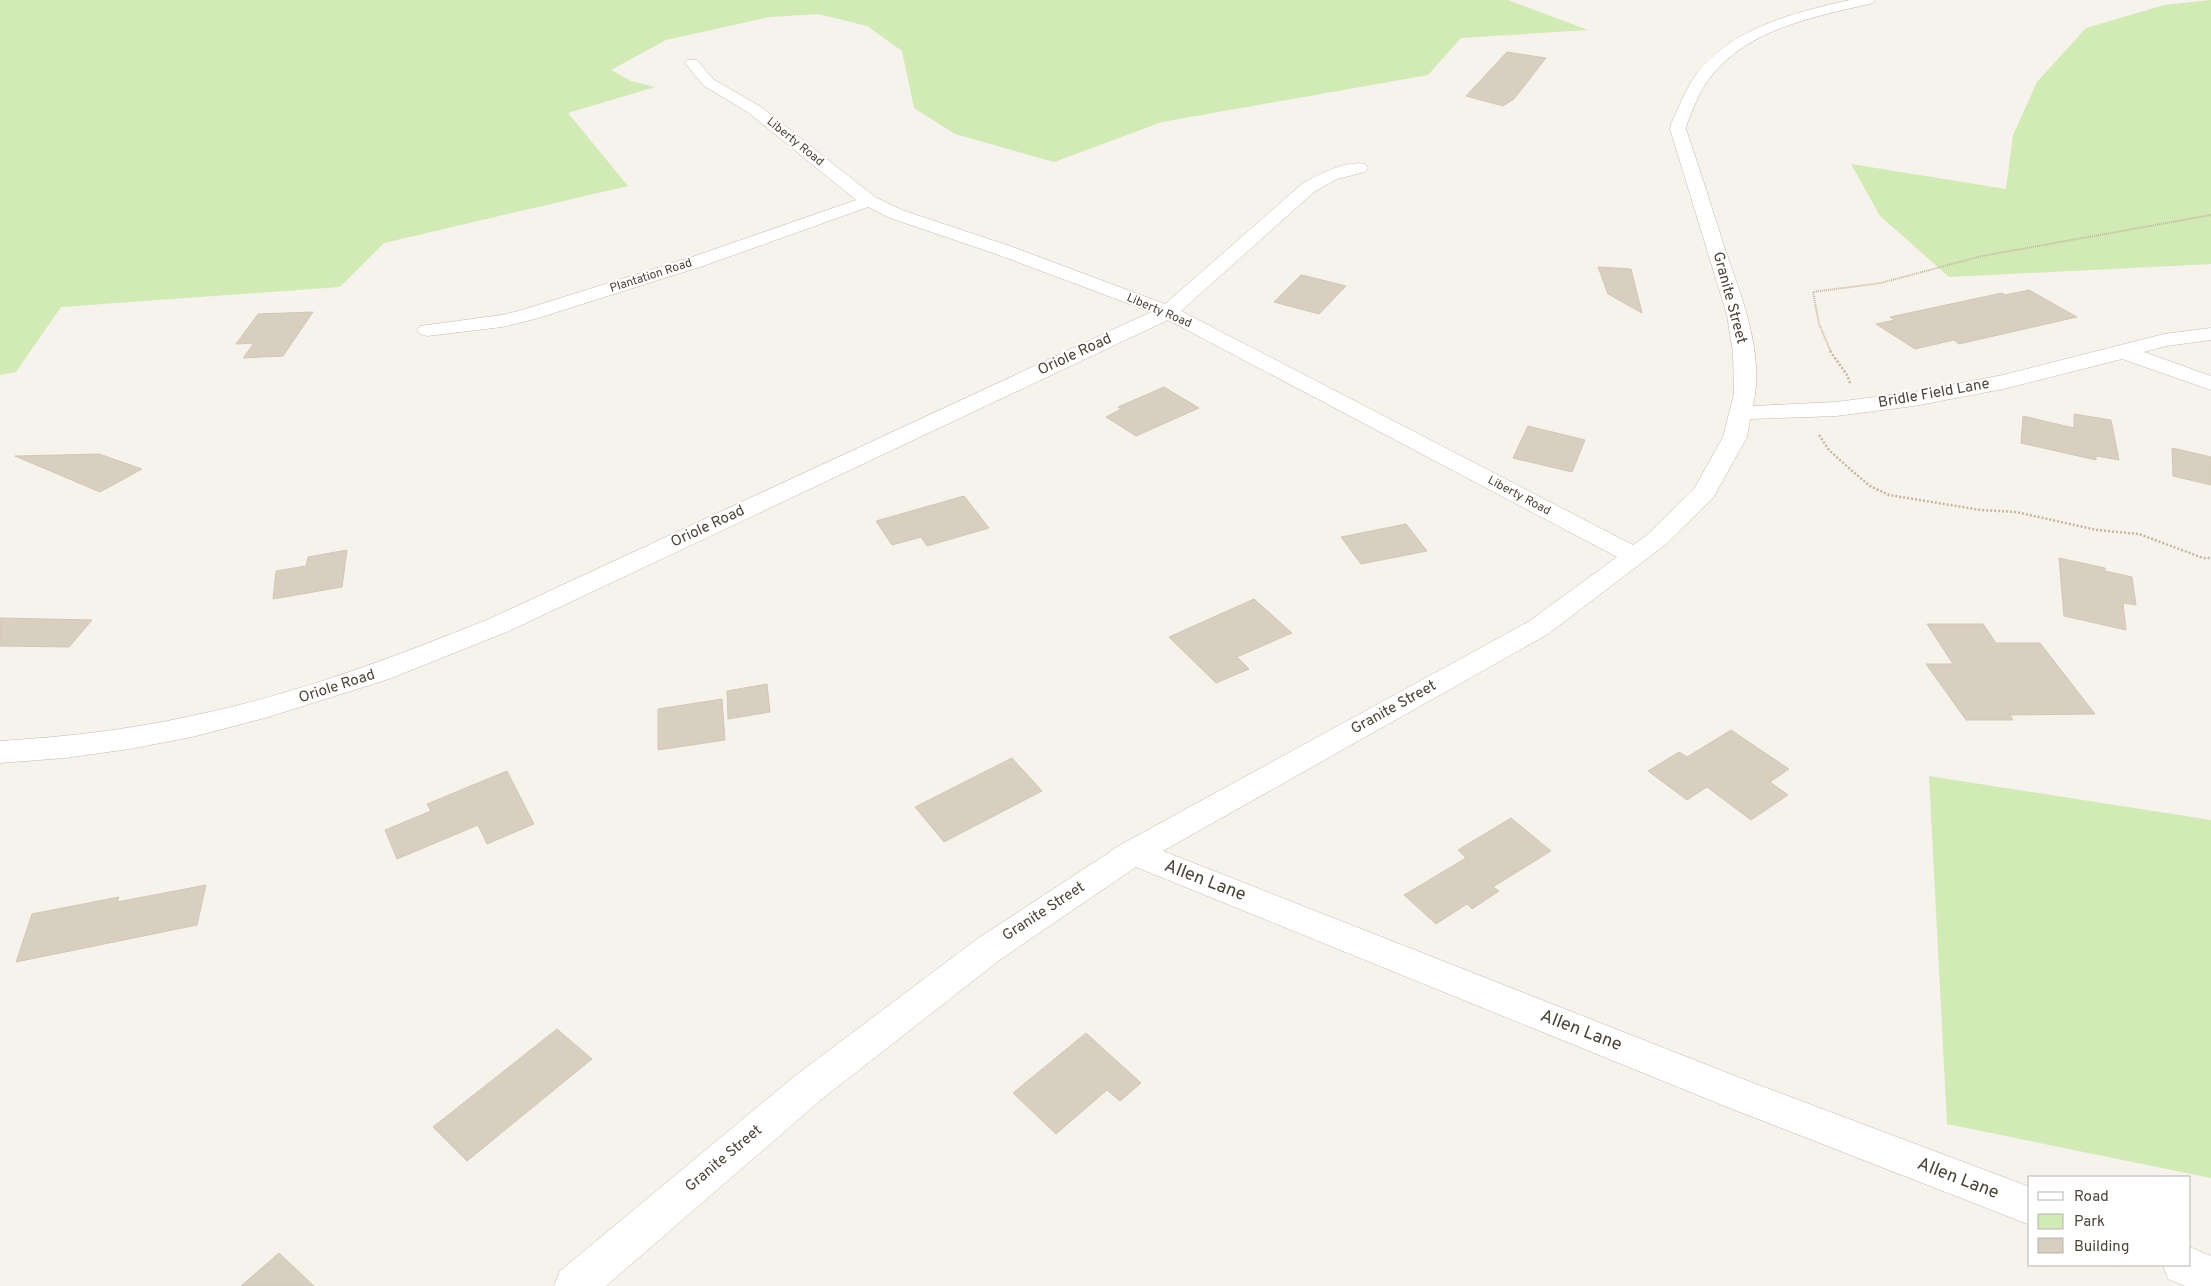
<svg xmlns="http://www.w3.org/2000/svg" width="2211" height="1286" viewBox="0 0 2211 1286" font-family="Overpass,sans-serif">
<rect width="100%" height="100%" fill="#f6f3ec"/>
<!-- green -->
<g fill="#d2eab5">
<polygon points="0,0 1508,0 1588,30 1461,38 1428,75 1162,122 1054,162 955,134 914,108 902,51 867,26 818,14 770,17 666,40 611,70 631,81 655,87 568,113 628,186 384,243 340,287 61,307 16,372 0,375"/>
<polygon points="2211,0 2211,264 1949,277 1880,216 1851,164 2006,189 2013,135 2037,82 2086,28 2164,5"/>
<polygon points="1929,776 2211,820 2211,1178 1947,1124"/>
</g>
<!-- building -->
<g fill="#d8cfc1" stroke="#d3c7b4">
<polygon points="1507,52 1546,58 1514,99 1503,106 1466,96"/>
<polygon points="1598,267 1631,269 1642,313 1608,294"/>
<polygon points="1301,275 1310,277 1346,286 1319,314 1274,302"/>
<polygon points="2029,290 2077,317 1959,344 1954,340 1915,349 1876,324 1895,320 1890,317 2002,293 2005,295"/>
<polygon points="313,312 283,356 243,358 254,343 236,344 258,314"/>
<polygon points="1164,387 1199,408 1136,436 1106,417 1121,409 1118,407"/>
<polygon points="2074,414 2111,420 2119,460 2096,456 2096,460 2021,443 2023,416 2074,428"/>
<polygon points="1528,426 1585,440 1572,472 1513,458"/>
<polygon points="2172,448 2211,457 2211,485 2173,476"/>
<polygon points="99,454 142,469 100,492 15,456"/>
<polygon points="964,496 989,528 927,546 921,537 892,545 876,521"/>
<polygon points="1406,524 1427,551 1361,564 1341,537"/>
<polygon points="347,550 342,587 273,599 276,571 306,566 308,557"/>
<polygon points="2059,558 2105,568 2105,571 2132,577 2136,605 2123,603 2126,630 2064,616"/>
<polygon points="1254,599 1292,633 1237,657 1249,669 1216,683 1169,637"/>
<polygon points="0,618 92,620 69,647 0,646"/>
<polygon points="1927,624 1983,624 1996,643 2040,643 2095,714 2010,715 2013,720 1966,720 1926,664 1953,664"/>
<polygon points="767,684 770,712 728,719 727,691"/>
<polygon points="722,699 725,740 658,750 658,709"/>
<polygon points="1731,730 1789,769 1770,782 1788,795 1751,820 1707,787 1687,800 1648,771 1679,752 1687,757"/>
<polygon points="1012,758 1042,791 944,842 915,807"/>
<polygon points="507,771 534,824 487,844 478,825 397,859 385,830 431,811 427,804"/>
<polygon points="1511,818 1551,851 1493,887 1499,891 1472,909 1467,904 1436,924 1404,895 1466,858 1458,850"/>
<polygon points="206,885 197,925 16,962 32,914 119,897 117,902"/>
<polygon points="557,1029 592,1059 467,1161 433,1127"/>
<polygon points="1086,1033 1141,1083 1120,1101 1107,1090 1056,1134 1013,1093"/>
<polygon points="279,1253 314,1286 241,1286"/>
</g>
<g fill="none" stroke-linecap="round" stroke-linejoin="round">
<!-- minor casing -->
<g stroke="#c2bbae" stroke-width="1">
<g id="minor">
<path d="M1850,0h25l-2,3c-58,14 -126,25 -164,76 -10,13 -16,30 -22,45l-1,5c13,39 26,78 38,117 17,50 41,106 29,160l83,-4 78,-10 89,-17 161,-41 47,-6v12l-45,6 -22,6 67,24v14l-89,-31 -119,30 -89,17 -78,10 -86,3 -3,18 -34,61 -48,47 -117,89 -385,217 585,230 282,106v38l-308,-120 -586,-238 -135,92 -179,140 -216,187h-52l6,-15 236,-196 181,-136 145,-95 406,-222 89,-65 -449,-237 -659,311 -120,48 -124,39 -73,19 -63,12 -64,9 -65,5v-22c64,-4 128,-11 191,-25 103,-21 201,-58 298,-97l662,-307 -155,-58 -106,-36 -22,-11 -162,58 -171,54 -33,8 -75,9 -7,-2 -3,-4 3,-4 82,-11 20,-5 170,-53 164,-57 -107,-87 -46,-28 -18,-22 2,-3h10l16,19 48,28 114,90 27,13 108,36 155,58 137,-120c16,-9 44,-24 63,-20l3,4 -3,4 -28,7 -23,13 -133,119 452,234 14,-10 47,-46 29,-52 11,-43 -1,-41 -6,-38 -57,-186 1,-5c8,-17 15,-36 26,-51 37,-46 99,-61 153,-73z"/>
<polygon points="2190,1247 2211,1256 2211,1286 2185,1286 2168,1279 2163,1265 2190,1265"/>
</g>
</g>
<!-- path-far1 -->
<polyline stroke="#c4b79f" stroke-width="2" stroke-dasharray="1 1" stroke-linecap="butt" points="1831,352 1819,324 1813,292 1881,283 1982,256 2211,215"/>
<!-- path -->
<g stroke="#c4b79f" stroke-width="2.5" stroke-dasharray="2 2" stroke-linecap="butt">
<polyline points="1830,351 1847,375 1850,383"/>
<polyline points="1819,435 1829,450 1851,470 1870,486 1889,495 1981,510 2016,512 2097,530 2139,534 2203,558 2211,558"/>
</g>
<!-- minor -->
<use href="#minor" fill="#fff" fill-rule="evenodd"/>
</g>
<g text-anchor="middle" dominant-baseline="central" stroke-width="4" stroke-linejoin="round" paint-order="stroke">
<!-- far-street labels -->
<g font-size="12" fill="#4b4439" stroke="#fff">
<text transform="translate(795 142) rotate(39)">Liberty Road</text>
<text transform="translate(651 276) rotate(-18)">Plantation Road</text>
<text transform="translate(1159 311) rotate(23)">Liberty Road</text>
<text transform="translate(1519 496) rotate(28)">Liberty Road</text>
</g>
<!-- street labels -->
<g font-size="15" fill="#4b4439" stroke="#fff">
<text transform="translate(1729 298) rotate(75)">Granite Street</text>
<text transform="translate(1075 355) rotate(-25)">Oriole Road</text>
<text transform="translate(1934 394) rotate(-10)">Bridle Field Lane</text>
<text transform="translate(708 527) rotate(-25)">Oriole Road</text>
<text transform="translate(337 687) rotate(-18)">Oriole Road</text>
<text transform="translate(1394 708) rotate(-29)">Granite Street</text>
<text transform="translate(1044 912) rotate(-33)">Granite Street</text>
<text transform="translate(724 1159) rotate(-40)">Granite Street</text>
</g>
<!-- near-street labels -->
<g font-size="18" fill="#4b4439" stroke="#fff">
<text transform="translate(1205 881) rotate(21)">Allen Lane</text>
<text transform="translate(1581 1031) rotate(21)">Allen Lane</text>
<text transform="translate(1958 1179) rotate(21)">Allen Lane</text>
</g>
</g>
<!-- legend -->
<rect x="2028" y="1176" width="162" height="90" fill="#ffffff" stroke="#b7b4b0"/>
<rect x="2038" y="1192" width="25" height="8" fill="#ffffff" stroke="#b7b4b0"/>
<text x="2074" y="1201" font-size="15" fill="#4b4439">Road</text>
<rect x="2038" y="1214" width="25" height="15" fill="#d2eab5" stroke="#b7b4b0"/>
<text x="2074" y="1226" font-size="15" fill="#4b4439">Park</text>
<rect x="2038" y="1238" width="25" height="15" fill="#d8cfc1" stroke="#b7b4b0"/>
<text x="2074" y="1251" font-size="15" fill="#4b4439">Building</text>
</svg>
